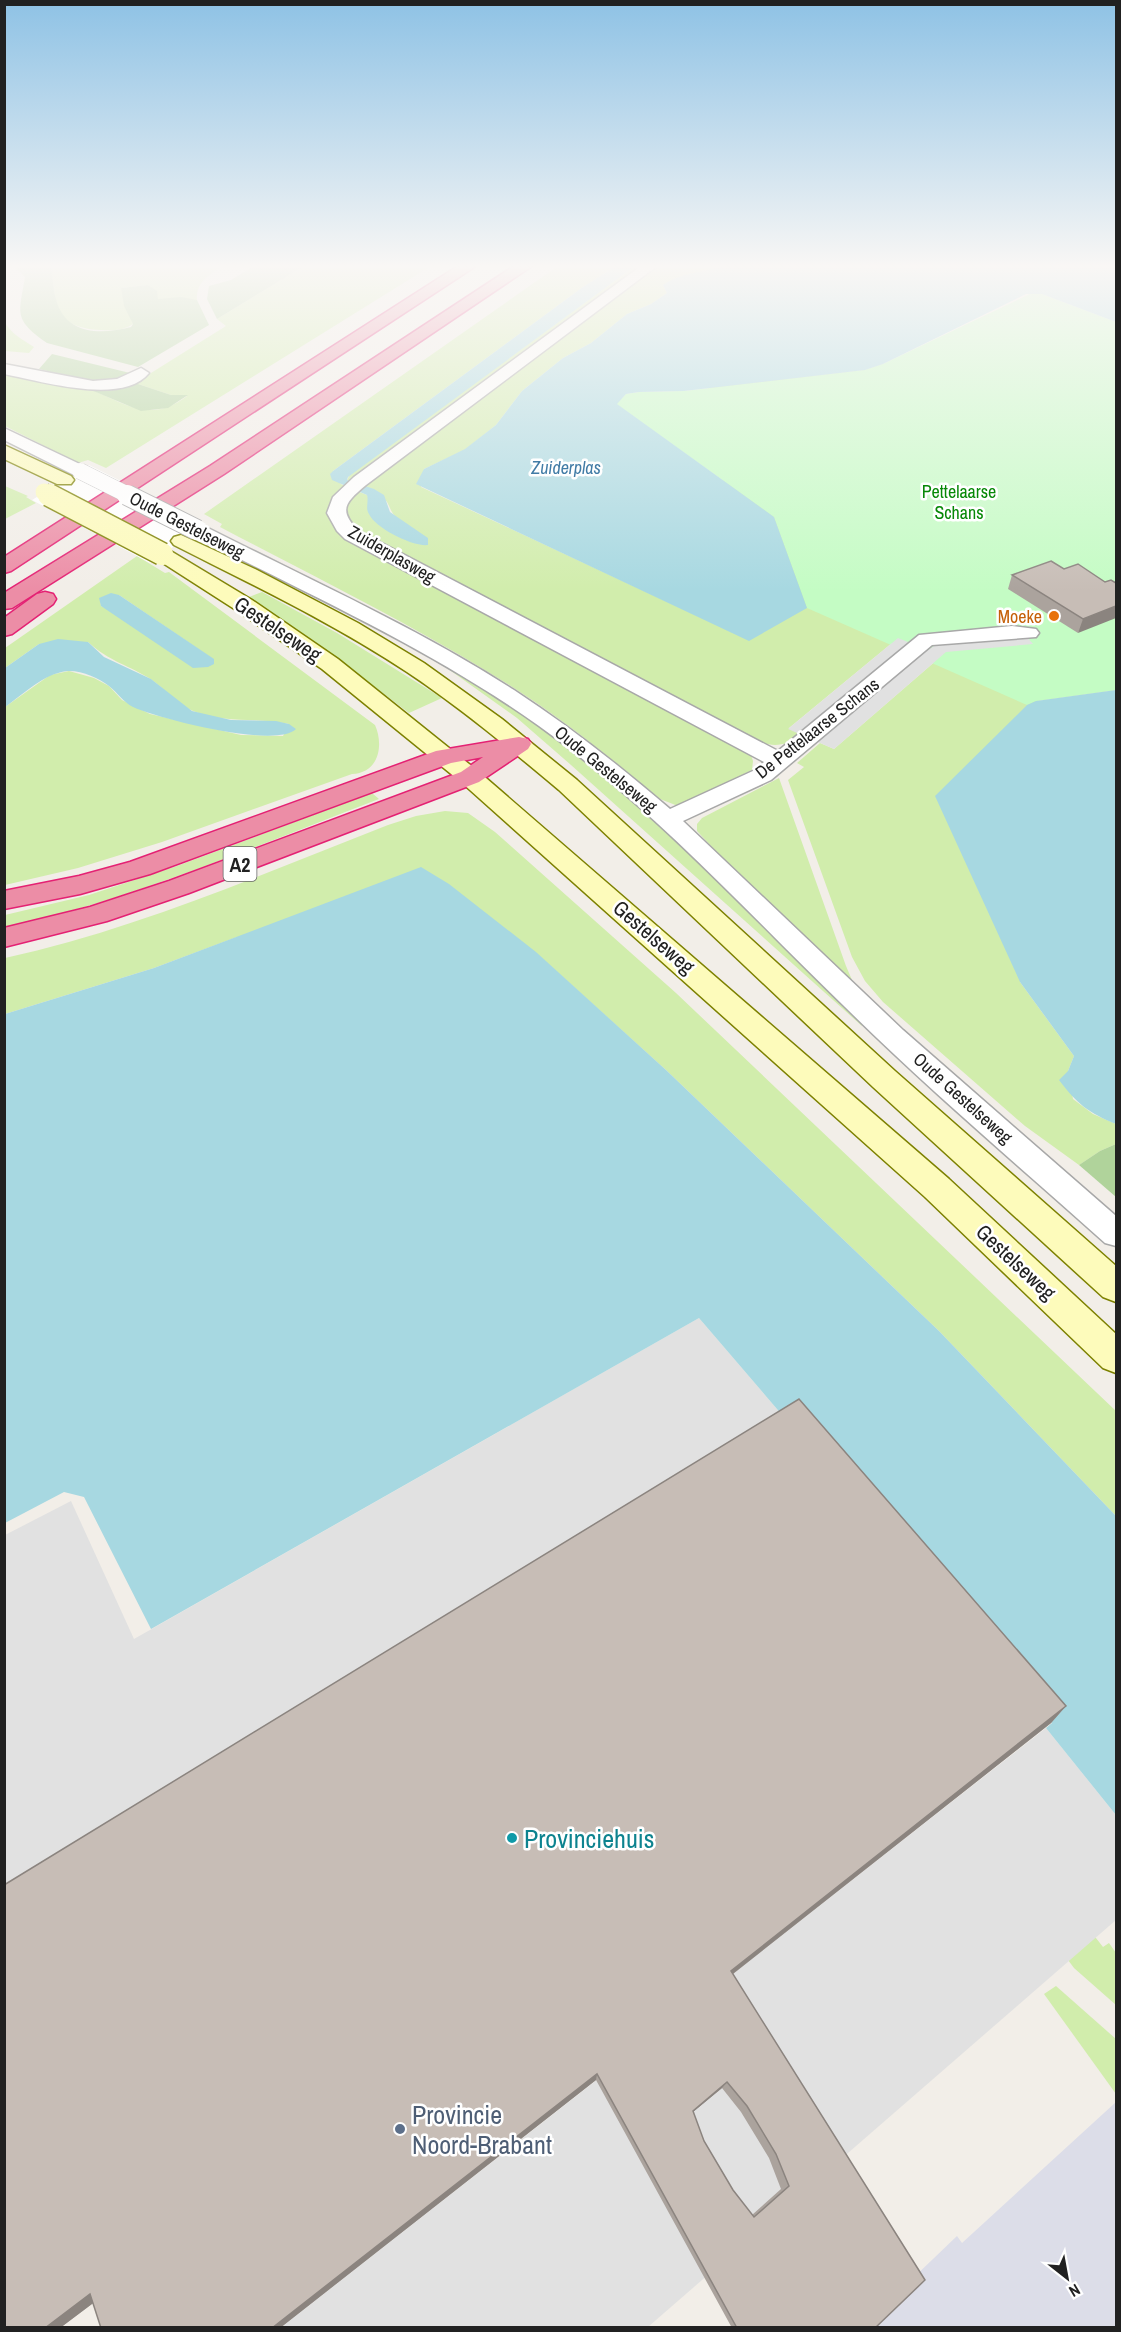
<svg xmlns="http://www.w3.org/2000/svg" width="1121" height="2332" viewBox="0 0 1121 2332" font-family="'Archivo Narrow',sans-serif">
<rect width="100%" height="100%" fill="#f2eee8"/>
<!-- grass -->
<g fill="#d1edac" fill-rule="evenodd">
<path d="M51,266h171c-13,10 -26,15 -25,34l-39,-1 -10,-14 -27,3 12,36c-8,6 -21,7 -32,6 -46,-2 -45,-25 -50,-64z"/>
<path d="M304,266h127l-325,202 -18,-8 -10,3 -73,-37 -1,-54c23,4 47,7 70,12 43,11 70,45 113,12l-16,-1 -36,-12 91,-57 -9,-7z"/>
<path d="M558,266h58l-33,21 -250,184 8,13 4,2 -10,40 416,229 2,6 -1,9 -74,36 -18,-7c-55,-46 -111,-91 -172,-127 -87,-53 -179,-98 -268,-145l2,-3 -18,-10z"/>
<polygon points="635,266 644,266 350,481 347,480 350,474"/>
<path d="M654,266h70l-61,19 4,8 -16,11 -24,10 -36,29 -28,15 -41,33 -26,34 -31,25 -41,19 -3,18 328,153 -41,-253 157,-17 18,-6 233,-42 -218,316 -109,90 12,7c-16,12 -28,12 -46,6l-376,-197c-24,-15 -53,-25 -22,-53l10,4 2,4 29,20c-7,-6 -7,-10 -11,-17 -5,-8 -17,-13 -26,-16z"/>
<path d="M4,321c8,14 18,18 30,26l-5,6 -24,-2z"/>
<polygon points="5,486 28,496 26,497 36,503 5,519"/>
<path d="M137,556l28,17 4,-1 206,153c9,20 4,48 -23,49l-190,68 -84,26 -73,17v-178l45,-32 19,-4 25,7 15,8 13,14 28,14 91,21 42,1 6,-12c-31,-7 -65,0 -96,-13 -15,-6 -28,-22 -41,-31 -23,-15 -42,-18 -64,-38l-49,2 -34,24v-20zM119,595l94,64 1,5 -113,-58 -1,-8z"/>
<polygon points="262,592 337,633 442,698 409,713 321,646 249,597"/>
<polygon points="423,651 475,678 575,749 690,851 859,1015 862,1026 571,765 517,718"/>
<polygon points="946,652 1116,690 1036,701 1020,982 1074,1056 1068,1071 1073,1099 1093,1114 1116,1124 1116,1144 1100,1151 1079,1165 1025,1126 883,1002 865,981 852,957 788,780 804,767 797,763 820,743 834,749"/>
<polygon points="779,778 846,966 855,987 737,874 697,831 697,824 702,818"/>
<path d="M372,793l7,6c-123,47 -246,100 -374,129v-13l84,-20 88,-29z"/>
<path d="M445,811l23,2 27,19 181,161 440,418v105l-177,-185 -273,-261 -131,-118 -298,-15 -83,31 -149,46v-56c132,-29 257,-84 383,-133l28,-9z"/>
<polygon points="1074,1910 1103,1947 1109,1943 1116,1953 1116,2005 1074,1968 1038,1920"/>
<polygon points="1056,1986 1116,2039 1116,2094 1044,1994"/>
</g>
<!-- forest -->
<g fill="#b0d39b">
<path d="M14,266h37c2,11 2,23 5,33 9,36 45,36 75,28l2,-3 -9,-18 -3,-18 27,-3 9,6 1,8 23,-2 16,3 12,25 -71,42 -91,-24c-34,-24 -28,-29 -22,-66z"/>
<polygon points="254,266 304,266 217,319 207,299 209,286 231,280"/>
<path d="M52,354l78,19c-27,18 -61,3 -91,-4z"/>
<polygon points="135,383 171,395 188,395 168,408 141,411 91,390"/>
<polygon points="1116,1144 1116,1197 1079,1165 1100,1151"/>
</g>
<!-- park -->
<polygon fill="#c4fcc4" points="1032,293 1042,294 1116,322 1116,690 1036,701 1027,705 807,608 774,517 616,404 626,394 639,392 684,391 865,370 883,364"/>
<!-- parking -->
<g fill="#e1e1e1">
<polygon points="1027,637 1033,644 946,652 834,749 788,729 898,638 928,650 937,644"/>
<polygon points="699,1318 789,1423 5,1900 5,1535 71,1501 134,1639"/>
<polygon points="1046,1728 1116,1815 1116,1920 648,2327 280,2328"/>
</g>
<!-- plaza -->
<polygon fill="#dcdde8" points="1116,2102 1116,2327 861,2328 957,2236 962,2243"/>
<!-- water -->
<g fill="#a7d8e1">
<path d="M616,266h19l-287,211 -1,3 27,9 10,6 6,17 38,26v7c-15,2 -53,-17 -59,-31 -4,-6 0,-12 -2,-19l-35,-15 -2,-6 3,-3 250,-184z"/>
<path d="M724,266h392v56l-74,-28h-16l-143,70 -18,6 -181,21 -45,1 -13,2 -9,10 157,113 33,91 -58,33 -333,-157 8,-15 41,-20 31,-24 26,-34 41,-33 28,-15 36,-29 24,-10 16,-11 -4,-8c17,-12 41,-13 61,-19z"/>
<polygon points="111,593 119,595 214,659 214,664 208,667 193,668 101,606 99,598"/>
<path d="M58,639l30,3 16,15 47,22 41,32 39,9 45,1 13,3 7,5c-20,20 -136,-10 -163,-22 -10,-5 -15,-14 -24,-21 -10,-8 -28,-16 -42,-15 -24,3 -43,23 -62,36v-39l34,-24z"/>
<path d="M1116,690v434c-27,-11 -39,-20 -57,-44l9,-9 6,-15 -54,-74 -85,-186 92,-91 9,-4z"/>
<polygon points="421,867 449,884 536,952 666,1070 939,1331 1116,1516 1116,1815 1046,1728 1052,1723 794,1421 789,1423 699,1318 151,1629 84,1497 64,1492 5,1523 5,1014 154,968"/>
</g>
<!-- pier -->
<polygon fill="#fff" points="89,465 206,524 150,563 32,500"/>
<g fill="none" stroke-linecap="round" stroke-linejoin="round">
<!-- minor casing -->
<g stroke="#a8a8a8" stroke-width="3">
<g id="minor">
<path d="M641,266h16l-291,219c-20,17 -29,25 -7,46l419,220 141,-116 93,-9 24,3 3,4 -3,4 -104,8 -161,135 -88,41 220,209 213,186v30l-11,-3c-87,-78 -177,-154 -260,-236 -100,-97 -193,-200 -306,-281 -108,-77 -231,-132 -349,-192l-2,-4 2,-4h14c104,53 212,101 310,164 55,36 106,76 156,119l85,-39 9,-8 -419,-223 -8,-8 -10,-18 6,-16 21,-20z"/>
<path d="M4,364l89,17 24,-2 24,-11 8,5c-26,33 -109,8 -145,1z"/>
<polygon points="4,428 86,467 89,471 86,475 74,475 4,440"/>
</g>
</g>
<!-- secondary casing -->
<g stroke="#7d8100" stroke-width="3">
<g id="secondary">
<polygon points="4,445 71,476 74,480 71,484 57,484 4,459"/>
<path d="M181,535l76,35 101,53 66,40 78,56 75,61 318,291 221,195v36l-13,-5 -230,-210 -314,-297c-49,-41 -98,-82 -152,-118 -74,-49 -154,-87 -233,-127l-3,-4 3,-4z"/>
<polygon points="162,548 169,550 252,600 338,659 479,772 949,1179 1116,1334 1116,1373 1103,1368 925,1197 461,782 322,669 236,610 155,558 152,554 155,550"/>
</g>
</g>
<!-- motorway casing -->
<g stroke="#e42173" stroke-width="3">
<g id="motorway">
<polygon points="458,266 476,266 11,571 4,573 4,557"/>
<polygon points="514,266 532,266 224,474 12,608 4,609 4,593 210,466"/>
<polygon points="45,592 53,594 56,599 53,604 12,634 4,636 4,618 37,594"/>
<polygon points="519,737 528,739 531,744 528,749 479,782 189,893 107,921 4,947 4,928 90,907 169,881 461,772 483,757 451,763 150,874 80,894 4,909 4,891 79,876 130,862 436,751"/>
</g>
</g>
<!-- minor -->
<use href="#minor" fill="#fff" fill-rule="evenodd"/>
<!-- secondary -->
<use href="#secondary" fill="#fdfbbb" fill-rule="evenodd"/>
<!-- motorway -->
<use href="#motorway" fill="#ec8da6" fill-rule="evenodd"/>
<!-- minor-bridge-far1 casing -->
<g stroke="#a8a8a8" stroke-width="17" stroke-linecap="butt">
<polyline id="minor-bridge-far1" points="80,471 130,496"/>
</g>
<!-- minor-bridge casing -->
<g stroke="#a8a8a8" stroke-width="22" stroke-linecap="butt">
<polyline id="minor-bridge" points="127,495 197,530"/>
</g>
<!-- secondary-bridge-far1 casing -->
<g stroke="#7d8100" stroke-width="19" stroke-linecap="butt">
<polyline id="secondary-bridge-far1" points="44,492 52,496"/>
</g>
<!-- secondary-bridge casing -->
<g stroke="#7d8100" stroke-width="25" stroke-linecap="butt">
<polyline id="secondary-bridge" points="49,495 162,554"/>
</g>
<!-- minor-bridge-far1 -->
<use href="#minor-bridge-far1" stroke="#fff" stroke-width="16"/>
<!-- minor-bridge -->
<use href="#minor-bridge" stroke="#fff" stroke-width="20"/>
<!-- secondary-bridge-far1 -->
<use href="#secondary-bridge-far1" stroke="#fdfbbb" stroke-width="17"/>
<!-- secondary-bridge -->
<use href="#secondary-bridge" stroke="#fdfbbb" stroke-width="22"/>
</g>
<!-- wall -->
<g fill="#aba39d" fill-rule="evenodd">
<polygon points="1012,575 1105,582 1078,633 1008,589"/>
<path d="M1066,1706l-15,17 -318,251 142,354h-143l-136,-248 -316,248h-179l-8,-25 -33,25h-56zM722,2088l19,24 28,46 12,31 -29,26 -19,-25 -29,-49 -11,-29z"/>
</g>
<!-- shaded-wall -->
<g fill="#8b847f">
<polygon points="1116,606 1116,618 1078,633 1083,619"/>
<polygon points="1066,1706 1051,1723 725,1980 731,1971"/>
<polygon points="597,2074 596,2080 280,2328 272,2328"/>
<polygon points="727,2082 722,2088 688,2116 693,2111"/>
<polygon points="108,2292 60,2328 45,2328 90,2294"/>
</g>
<!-- building -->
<g fill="#c7bdb6" stroke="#8b847f" stroke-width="1.5" fill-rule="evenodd">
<polygon points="1051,561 1064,569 1078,564 1105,582 1111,580 1116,583 1116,606 1083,619 1012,575"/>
<path d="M799,1399l267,307 -335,265 194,309 -50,48h-138l-140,-254 -325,254h-171l-11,-34 -45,34h-41v-443zM727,2082l20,24 29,48 13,32 -35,31 -21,-27 -29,-49 -11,-30z"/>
</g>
<!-- sky -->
<linearGradient id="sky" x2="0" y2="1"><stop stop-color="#8ec2e5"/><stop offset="0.45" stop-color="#f9f7f5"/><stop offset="1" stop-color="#f9f7f5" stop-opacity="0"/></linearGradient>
<rect width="1121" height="592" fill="url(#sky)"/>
<!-- markers -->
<circle fill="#e8710a" stroke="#fff" stroke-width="2" cx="1054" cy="616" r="6"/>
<circle fill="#0f9aa8" stroke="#fff" stroke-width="2" cx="512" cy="1838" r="6"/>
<circle fill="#5c6f8a" stroke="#fff" stroke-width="2" cx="400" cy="2129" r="6"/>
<g text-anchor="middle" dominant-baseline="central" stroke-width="5" stroke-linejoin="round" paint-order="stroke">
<!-- far-water labels -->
<g font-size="18" font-style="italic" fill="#427ca6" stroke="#fff">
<text x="566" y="467">Zuiderplas</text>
</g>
<!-- far-park labels -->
<g font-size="18" fill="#078807" stroke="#fff">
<text x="959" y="491">Pettelaarse<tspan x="959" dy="21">Schans</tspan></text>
</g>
<!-- far-street labels -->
<g font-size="18" fill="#212121" stroke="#fff">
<text transform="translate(187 525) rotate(27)">Oude Gestelseweg</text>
<text transform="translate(392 554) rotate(30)">Zuiderplasweg</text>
<text transform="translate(817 728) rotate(-38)">De Pettelaarse Schans</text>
<text transform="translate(606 769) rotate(39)">Oude Gestelseweg</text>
<text transform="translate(963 1098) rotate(42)">Oude Gestelseweg</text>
</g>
<!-- far-food labels -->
<g font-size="18" fill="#c56008" stroke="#fff" text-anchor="end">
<text x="1042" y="616">Moeke</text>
</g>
<!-- shield labels -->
<rect fill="#fff" stroke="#646464" stroke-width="1.5" x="223.5" y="847" width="33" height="34" rx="4.5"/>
<g font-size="20" font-weight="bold" fill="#212121">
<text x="240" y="864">A2</text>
</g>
<!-- street labels -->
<g font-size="21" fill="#212121" stroke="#fff">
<text transform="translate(278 629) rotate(34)">Gestelseweg</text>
<text transform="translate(654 937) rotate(41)">Gestelseweg</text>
<text transform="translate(1016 1262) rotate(43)">Gestelseweg</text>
</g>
<!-- near-culture labels -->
<g font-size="26" fill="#0d838f" stroke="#fff" text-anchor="start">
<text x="524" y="1838">Provinciehuis</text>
</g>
<!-- near-service labels -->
<g font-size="26" fill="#4e5e75" stroke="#fff" text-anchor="start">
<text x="412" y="2114">Provincie<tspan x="412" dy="30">Noord-Brabant</tspan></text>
</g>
</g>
<!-- border -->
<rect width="1121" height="2332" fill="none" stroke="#212121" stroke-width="12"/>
<!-- north arrow -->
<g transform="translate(1067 2278) rotate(149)" stroke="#ffffff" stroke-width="4.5" paint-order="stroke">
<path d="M0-4.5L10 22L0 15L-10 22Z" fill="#212121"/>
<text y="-9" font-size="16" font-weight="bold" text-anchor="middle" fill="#212121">N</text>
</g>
</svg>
